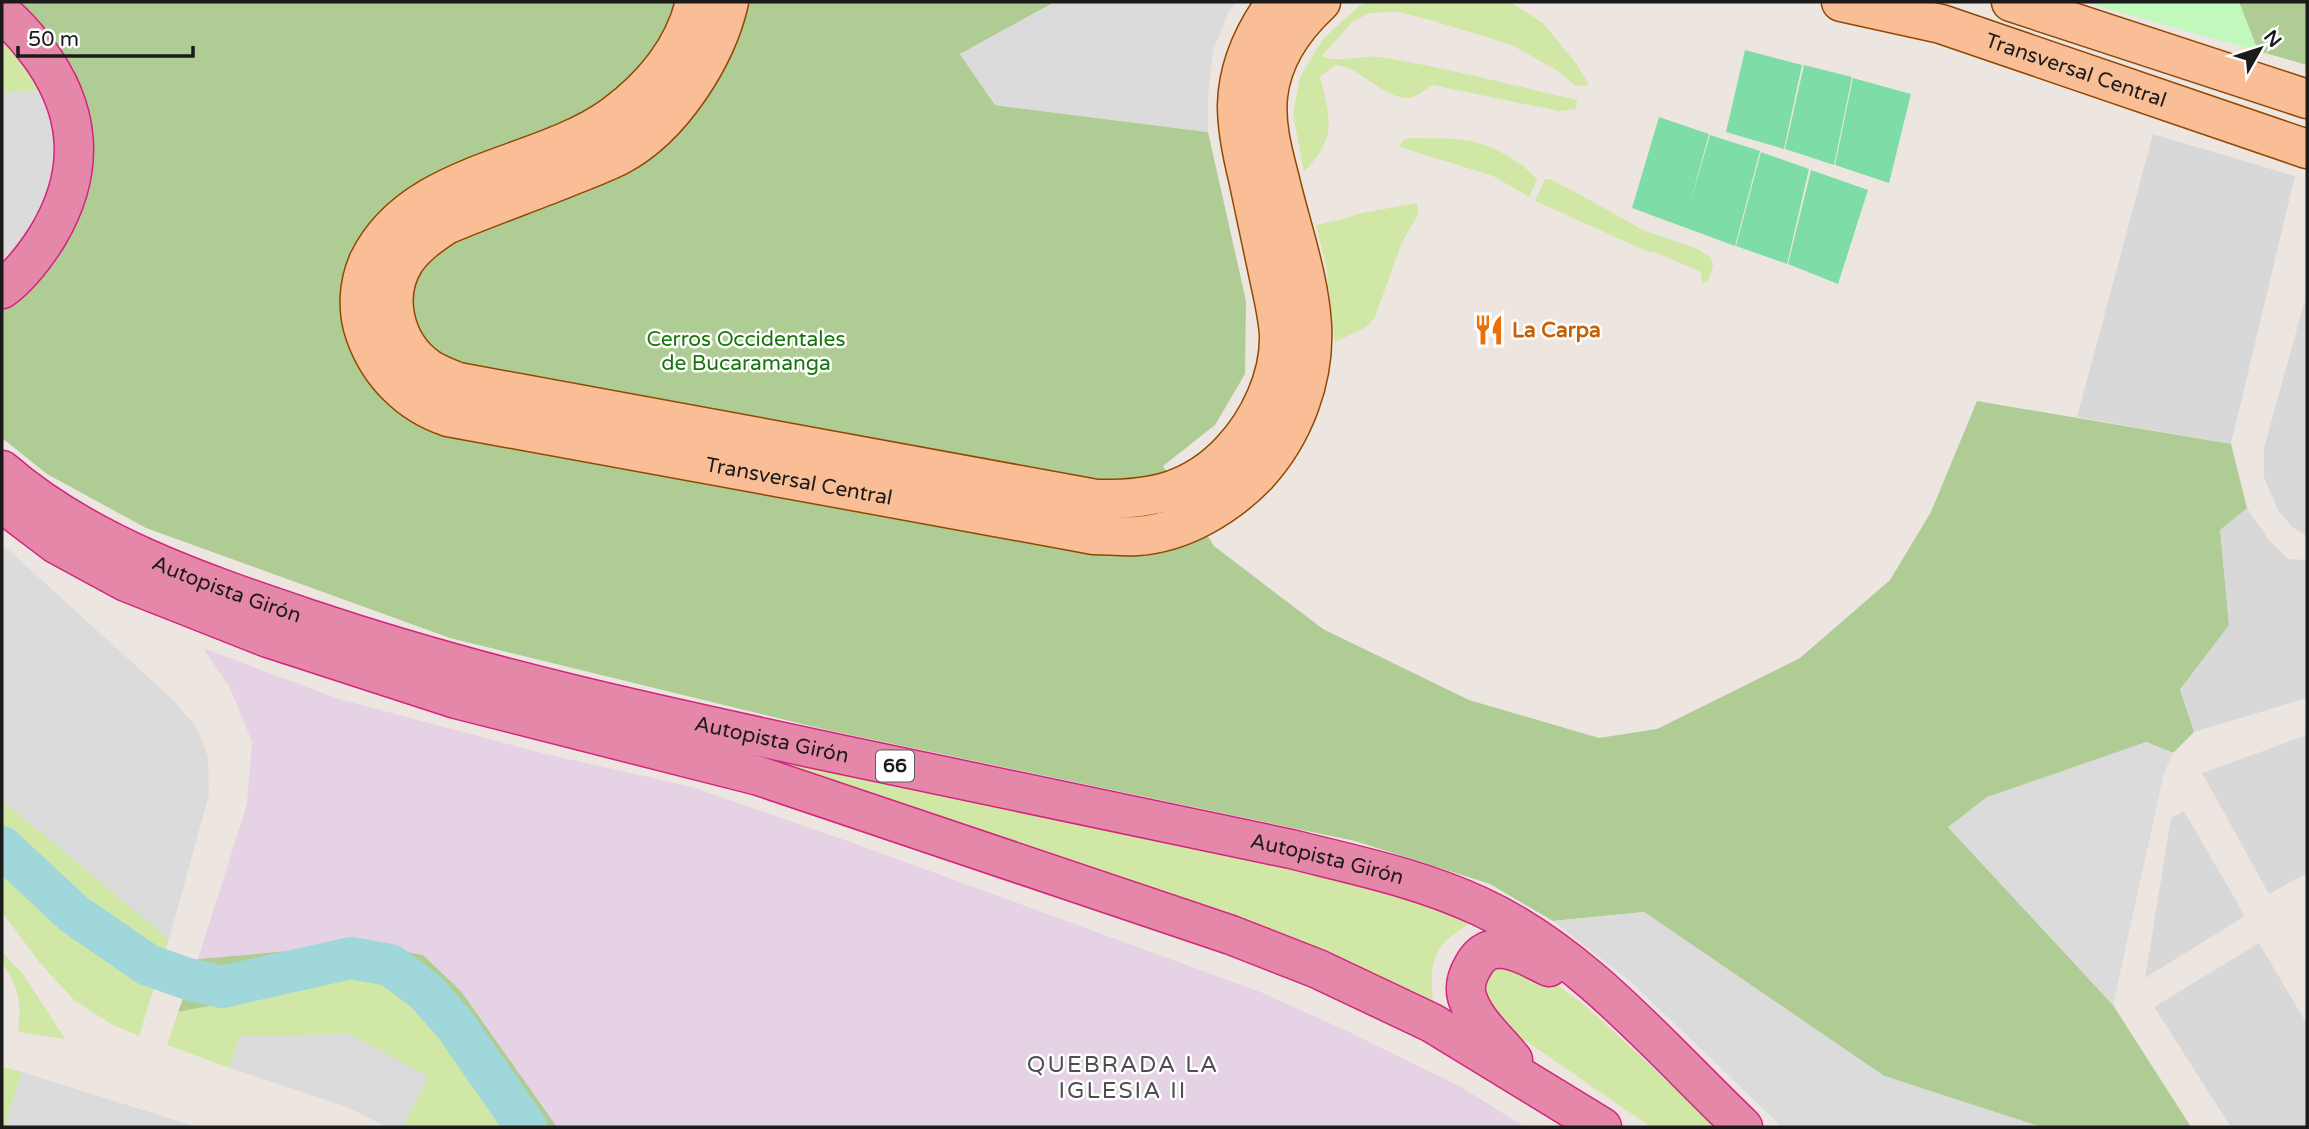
<svg xmlns="http://www.w3.org/2000/svg" width="2309" height="1129" viewBox="0 0 2309 1129" font-family="'Varela Round',sans-serif">
<rect width="100%" height="100%" fill="#ede6e0"/>
<!-- residential -->
<g fill="#d9d8d8">
<polygon points="2153,134 2295,176 2231,444 2077,417"/>
<polygon points="2304,303 2307,305 2307,534 2305,535 2292,527 2278,510 2264,478 2264,448"/>
<polygon points="2247,508 2269,540 2288,559 2307,560 2307,698 2194,732 2180,691 2229,625 2220,530"/>
<polygon points="2307,735 2307,873 2269,894 2202,773"/>
<polygon points="2184,811 2245,916 2145,978 2171,818"/>
<polygon points="2259,943 2307,1024 2307,1127 2231,1127 2154,1007"/>
</g>
<!-- industrial -->
<polygon fill="#e6d2e5" points="203,648 339,699 542,753 692,787 856,844 1263,993 1349,1032 1461,1087 1525,1127 557,1127 461,991 423,955 368,944 198,959 247,804 252,742 230,688"/>
<!-- grass -->
<g fill="#d1e7a5">
<path d="M1370,2h140l33,21 33,40 13,22 -13,1 -18,-15 -46,-26 -82,-25 -32,-8 -29,1 -17,9 -30,34c17,8 40,-2 59,1 66,11 131,28 196,43l-1,9 -17,2 -127,-26c-8,5 -16,13 -25,13 -26,-1 -46,-31 -72,-33l-15,12c11,43 17,60 -16,95l-11,-58 7,-37 23,-38 37,-34z"/>
<polygon points="2,38 27,62 41,90 2,93"/>
<path d="M1408,138c21,1 42,-1 62,3 20,3 55,22 67,39l-8,17 -36,-21 -93,-29 2,-6z"/>
<polygon points="1545,179 1550,179 1579,194 1643,230 1698,249 1711,258 1713,265 1708,281 1702,284 1701,272 1653,251 1651,253 1535,201"/>
<polygon points="1417,203 1418,215 1402,242 1375,317 1366,327 1335,342 1326,265 1316,225 1348,218 1357,214"/>
<path d="M745,749l602,128 129,43c-42,24 -47,36 -43,84l-90,-46 -116,-46 -220,-70z"/>
<polygon points="2,800 169,939 139,1036 111,1024 74,1000 40,963 2,912"/>
<path d="M2,952l21,22 42,65 -47,-7c2,-18 3,-33 -5,-50 -6,-14 -11,-13 -11,-30z"/>
<polygon points="1507,960 1548,978 1586,1006 1717,1127 1651,1127 1517,1035 1488,1007 1484,994 1485,980 1494,967"/>
<polygon points="360,977 377,979 397,988 418,1007 449,1044 507,1127 403,1127 429,1076 240,1036 230,1068 167,1045 178,1012"/>
<polygon points="2,1067 22,1072 6,1124 17,1127 2,1127"/>
</g>
<!-- forest -->
<g fill="#afcc95">
<polygon points="12,2 1055,2 960,54 995,105 1208,132 1246,301 1245,374 1215,425 1163,466 1214,546 1323,629 1469,700 1599,738 1657,729 1800,658 1890,580 1931,512 1977,401 2231,444 2247,508 2220,530 2229,625 2180,690 2194,732 2173,753 2146,742 1948,827 2113,1005 2191,1127 2041,1127 1884,1076 1644,912 1553,921 1490,884 1355,841 827,730 450,638 146,528 47,474 2,438 2,306 89,122 73,68 42,28"/>
<polygon points="2239,2 2307,2 2307,65 2258,51"/>
<polygon points="368,944 423,955 461,991 557,1127 507,1127 449,1044 418,1007 397,988 377,979 360,977 178,1012 198,959"/>
</g>
<!-- park -->
<polygon fill="#c1f8bc" points="2084,2 2239,2 2258,51"/>
<!-- pitch -->
<g fill="#7edca7">
<polygon points="1745,50 1802,65 1784,149 1726,132"/>
<polygon points="1804,65 1852,77 1834,165 1785,149"/>
<polygon points="1853,78 1911,94 1889,183 1835,165"/>
<polygon points="1659,117 1709,134 1689,207 1710,135 1760,151 1735,246 1632,208"/>
<polygon points="1761,152 1809,169 1787,264 1736,246"/>
<polygon points="1811,170 1868,190 1838,284 1788,264"/>
</g>
<!-- parking -->
<g fill="#dbdbdb">
<polygon points="1055,2 1237,2 1228,13 1213,51 1208,96 1208,132 995,105 960,54"/>
<polygon points="41,90 58,149 47,203 2,270 2,93"/>
<polygon points="2,544 171,698 196,727 208,756 209,795 169,939 2,800"/>
<polygon points="2146,742 2173,753 2164,773 2113,1005 1948,827 1987,797"/>
<polygon points="1644,912 1884,1076 2041,1127 1782,1127 1633,984 1553,921"/>
<polygon points="348,1034 429,1076 403,1127 387,1127 347,1107 230,1068 240,1036"/>
<polygon points="22,1072 197,1127 17,1127 6,1124"/>
</g>
<g fill="none" stroke-linecap="round" stroke-linejoin="round">
<!-- river -->
<polyline stroke="#a0d7db" stroke-width="42" points="2,847 74,914 148,965 188,979 222,987 351,958 390,965 426,992 455,1025 526,1127"/>
<!-- major casing -->
<g stroke="#904802" stroke-width="41">
<g id="major">
<path id="s1" d="M695,2c-11,47 -43,85 -82,114 -75,54 -201,54 -245,146 -10,23 -11,49 -3,72 14,40 44,70 83,83l646,118c14,0 29,2 43,1 45,-3 89,-29 120,-61 37,-40 58,-96 55,-150 -3,-49 -21,-98 -32,-145 -7,-27 -15,-55 -12,-84 4,-37 26,-69 53,-94"/>
<path d="M729,2c-13,56 -57,125 -109,153 -19,10 -40,17 -59,25 -38,15 -77,29 -115,45 -15,10 -30,20 -41,36 -22,35 -11,83 23,107 9,6 20,10 30,14l638,117c55,1 97,-7 135,-48 28,-30 49,-74 48,-116 -1,-19 -6,-39 -10,-58 -7,-33 -14,-66 -21,-99 -6,-24 -11,-48 -11,-73 1,-38 17,-73 39,-103"/>
<path id="s2" d="M1841,2l100,22 366,125"/>
<polyline points="2011,2 2307,99"/>
</g>
</g>
<!-- highway casing -->
<g stroke="#d3257f" stroke-width="41">
<g id="highway">
<path d="M2,13c12,10 23,22 33,35 47,60 52,123 12,189 -12,19 -26,38 -45,52"/>
<path id="s3" d="M2,470c86,75 203,114 310,150 172,58 349,96 527,134 150,31 301,63 452,95 63,16 128,29 188,57 103,47 183,144 264,221"/>
<polyline points="2,503 56,544 126,582 268,638 456,699 759,776 1231,935 1318,969 1432,1023 1602,1127"/>
<path d="M1513,1060c-15,-19 -39,-39 -46,-63 -3,-11 0,-21 6,-31 17,-33 52,-11 76,1"/>
</g>
</g>
<!-- major -->
<use href="#major" stroke="#fabe97" stroke-width="38"/>
<!-- highway -->
<use href="#highway" stroke="#e587a9" stroke-width="38"/>
</g>
<!-- icons -->
<defs>
<g id="restaurant-bare" transform="scale(2.415)"><path d="M-5-6h1v4h1v-4h1v4h1v-4h1v5L-1.5 .5V6h-2V.5L-5-1ZM5-6V6H3V1.5H1.5Q1.5-4 5-6Z" fill="#e8710a" stroke="#fff" stroke-width="2.5" paint-order="stroke"/></g>
</defs>
<g fill-rule="evenodd">
<use href="#restaurant-bare" x="1489" y="330"/>
</g>
<g text-anchor="middle" dominant-baseline="central" stroke-width="5" stroke-linejoin="round" paint-order="stroke">
<!-- shield labels -->
<rect fill="#fff" stroke="#5f5f5f" stroke-width="2" x="876" y="750.5" width="38" height="31" rx="5"/>
<g font-size="19" font-weight="bold" fill="#1b1b1b">
<text x="895" y="766">66</text>
</g>
<!-- street labels -->
<g font-size="21" fill="#1b1b1b" stroke="#fff">
<text stroke="none"><textPath href="#s2" startOffset="245">Transversal Central</textPath></text>
<text stroke="none"><textPath href="#s1" startOffset="987">Transversal Central</textPath></text>
<text stroke="none"><textPath href="#s3" startOffset="256">Autopista Girón</textPath></text>
<text stroke="none"><textPath href="#s3" startOffset="822">Autopista Girón</textPath></text>
<text stroke="none"><textPath href="#s3" startOffset="1390">Autopista Girón</textPath></text>
</g>
<!-- food labels -->
<g font-size="21" font-weight="bold" fill="#c56008" stroke="#fff" text-anchor="start">
<text x="1512" y="330">La Carpa</text>
</g>
<!-- park labels -->
<g font-size="21" fill="#16760c" stroke="#fff">
<text x="746" y="339">Cerros Occidentales<tspan x="746" dy="24">de Bucaramanga</tspan></text>
</g>
<!-- neighbourhood labels -->
<g font-size="23" letter-spacing="2" fill="#4e4e4e" stroke="#fff">
<text x="1123" y="1065">QUEBRADA LA<tspan x="1123" dy="26">IGLESIA II</tspan></text>
</g>
</g>
<!-- border -->
<rect width="2309" height="1129" fill="none" stroke="#1b1b1b" stroke-width="7"/>
<!-- north arrow -->
<g transform="translate(2260 49) rotate(51)" stroke="#ffffff" stroke-width="5" paint-order="stroke">
<path d="M0-5L12 26L0 18L-12 26Z" fill="#1b1b1b"/>
<text y="-10" font-size="19" font-weight="bold" text-anchor="middle" fill="#1b1b1b">N</text>
</g>
<!-- scale -->
<path d="M18 46v10h175v-10" fill="none" stroke="#1b1b1b" stroke-width="3.5"/>
<text x="28" y="46" font-size="21" fill="#1b1b1b" stroke="#ffffff" stroke-width="5" paint-order="stroke">50 m</text>
</svg>
